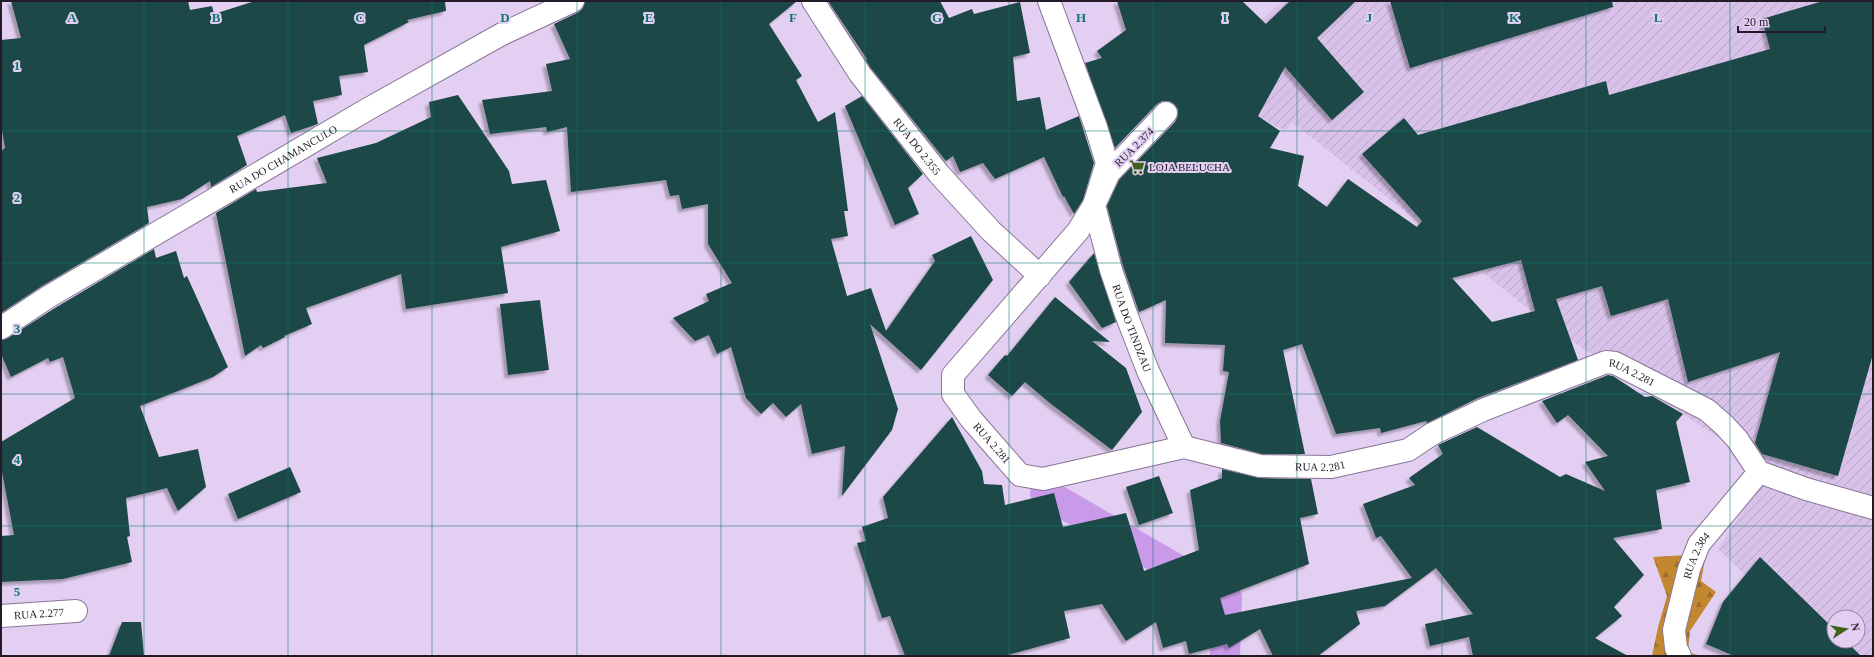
<svg xmlns="http://www.w3.org/2000/svg" width="1874" height="657" viewBox="0 0 1874 657" font-family="Georgia,serif">
<defs>
<pattern id="industrial-furrows" width="10" height="10" patternUnits="userSpaceOnUse"><rect width="10" height="10" fill="#d9c2ea"/><path d="M-1 1l2-2M0 10L10 0M9 11l2-2" fill="none" stroke="#baa6c9"/></pattern>
<pattern id="forest-firs" width="22" height="20" patternUnits="userSpaceOnUse"><rect width="22" height="20" fill="#c38732"/><path d="M5 1l3.5 6h-7zM16 11l3.5 6h-7z" fill="#9e6e2a"/></pattern>
<filter id="shadow"><feDropShadow dx="-3.5" dy="3.5" stdDeviation="1" flood-color="#0004"/></filter>
</defs>
<rect width="100%" height="100%" fill="#e3cff2"/>
<!-- industrial -->
<path fill="url(#industrial-furrows)" fill-rule="evenodd" d="M1284,1h589v655h-42l-113,-107 27,-42 6,-48 -197,-130 -262,-207 -7,9 -90,-50 18,-23zM1834,617h24v24h-24z"/>
<!-- forest -->
<polygon fill="url(#forest-firs)" points="1706,554 1701,581 1716,592 1690,631 1688,652 1700,656 1652,656 1658,627 1667,596 1653,557"/>
<g fill="none" stroke-linecap="round" stroke-linejoin="round">
<!-- canal -->
<polyline stroke="#ca9aea" stroke-width="30" points="1045,493 1227,598 1225,656"/>
</g>
<!-- building -->
<g fill="#1b4846" fill-rule="evenodd" filter="url(#shadow)">
<polygon points="11,1 188,1 190,10 212,6 214,14 255,1 445,1 446,11 407,20 409,22 364,45 368,72 339,76 342,95 313,101 318,124 291,133 285,115 237,136 247,165 211,187 210,181 182,199 147,207 149,223 42,286 1,313 1,151 5,148 1,124 1,40 21,38"/>
<polygon points="585,1 797,1 769,24 802,76 796,80 818,122 835,112 848,211 844,211 848,236 831,239 847,296 871,288 886,331 935,261 932,255 971,236 993,280 921,370 870,324 898,409 892,430 842,496 845,446 812,454 801,404 786,417 773,403 761,414 746,398 731,347 717,354 709,335 695,341 673,318 709,301 706,294 732,283 708,244 708,204 682,209 679,195 670,196 666,180 571,192 567,127 547,132 546,127 490,134 482,100 552,91 546,64 570,59 554,24 579,12 583,8"/>
<polygon points="828,1 940,1 949,18 972,9 974,14 1020,2 1030,53 1013,57 1017,101 1040,97 1046,130 1079,116 1094,163 1083,200 1074,214 1064,196 1063,197 1044,157 995,179 983,163 960,172 953,156 946,161 870,67 866,60 867,59"/>
<path d="M1117,1h125l24,23 24,-23h66l-39,37 47,54 -32,28 -47,-53 -27,49 22,15 -10,17 34,8 -6,30 29,21 21,-28 69,48 5,-6 -60,-67 42,-36 14,17 188,-54 3,14 161,-46 -8,-30 61,-18h50v353l-35,122 -76,-22 -7,-11 25,-91 -92,30 -20,-83 -57,17 -9,-30 -46,13 22,61 -100,38 -51,25 -1,-2 -45,12 -1,-5 -44,6 -34,-90 -19,6 22,104h-43l-41,-11 -1,-22 9,-49 -6,-1 2,-26 -60,-2 1,-43 -27,12 -16,-46 -16,-60 12,-26 56,-58 3,-6v-7l-4,-5 -5,-3h-7l-5,3 -42,44 -30,-85 17,-5 -5,-7 29,-21zM1521,260l14,51 -43,11 -40,-44z"/>
<polygon points="1390,1 1612,1 1613,7 1410,68"/>
<polygon points="458,95 509,171 512,184 546,180 560,231 501,247 508,293 406,309 401,274 306,308 312,324 284,336 285,337 263,348 261,345 245,356 216,213 256,189 257,192 327,183 317,158 376,143 431,117 429,102"/>
<polygon points="862,96 923,174 908,188 919,214 895,225 845,106"/>
<polygon points="154,249 156,258 176,251 184,278 187,276 228,367 213,377 140,406 159,457 198,449 206,487 178,511 167,488 126,498 130,536 127,537 132,562 63,579 1,582 1,536 14,535 1,467 1,442 75,398 63,357 50,362 48,358 11,377 1,354 1,340 8,338 55,308"/>
<polygon points="1094,253 1116,322 1102,328 1069,282"/>
<polygon points="1055,297 1110,342 1092,341 1126,368 1142,412 1112,450 1051,404 1025,382 1012,396 988,375 1005,355 1007,356"/>
<polygon points="540,300 549,370 508,375 500,304"/>
<polygon points="1608,375 1613,376 1645,397 1652,396 1683,414 1676,422 1690,482 1656,490 1662,529 1613,538 1644,575 1614,607 1622,616 1595,638 1628,656 1473,656 1469,637 1430,646 1425,624 1473,614 1436,568 1385,606 1356,611 1360,624 1318,656 1273,656 1260,629 1229,648 1227,644 1189,654 1186,641 1163,648 1156,622 1126,641 1102,604 1064,611 1070,638 1004,656 905,656 890,616 882,618 857,543 866,541 862,527 888,518 883,497 952,417 982,471 984,484 1002,485 1005,505 1054,493 1063,527 1126,513 1144,571 1199,550 1190,490 1222,478 1222,469 1260,478 1311,479 1318,514 1300,518 1309,564 1220,598 1225,615 1412,578 1381,536 1376,538 1363,504 1415,485 1409,478 1443,454 1438,445 1477,427 1560,477 1566,474 1605,491 1585,462 1608,456 1568,415 1557,423 1542,401"/>
<polygon points="290,467 301,492 238,519 228,494"/>
<polygon points="1159,476 1173,513 1139,525 1126,487"/>
<polygon points="1760,557 1834,629 1834,641 1846,641 1861,656 1734,656 1706,644 1723,602"/>
<polygon points="122,622 141,622 144,656 109,656"/>
</g>
<g fill="none" stroke-linecap="round" stroke-linejoin="round">
<!-- minor casing -->
<g stroke="#887695" stroke-width="24">
<g id="minor">
<path id="s1" d="M813,1l47,73 79,100 52,57 49,45"/>
<path id="s2" d="M1049,1l47,126 11,36 -13,42 -16,26 -125,144v19l18,25 49,56 23,4 141,-32 76,19 71,1 77,-17 24,-16 51,-24 123,-48 9,1 92,47 17,15 13,14 22,33 47,17 67,19"/>
<path id="s3" d="M1166,113l-57,60 -15,32 17,65 15,44 22,57 36,76"/>
<path id="s4" d="M1,328l47,-31 320,-188 134,-75 71,-33"/>
<path id="s5" d="M1,616l75,-5"/>
<path id="s6" d="M1680,656l-4,-8 -2,-18 15,-61 10,-25 60,-72"/>
</g>
</g>
<!-- minor -->
<use href="#minor" stroke="#fff" stroke-width="22"/>
</g>
<!-- grid -->
<path fill="none" stroke="#0f766e" stroke-width="1" stroke-opacity="0.55" d="M144,1v655M288,1v655M432,1v655M577,1v655M721,1v655M865,1v655M1009,1v655M1153,1v655M1297,1v655M1442,1v655M1586,1v655M1730,1v655M1,131h1872M1,263h1872M1,394h1872M1,526h1872"/>
<!-- icons -->
<defs>
<g id="supermarket-bare" transform="scale(1.2)"><path d="M-6-5.5h2.5l.6 2H6L4.5 2H-2.5L-4.4-4H-6ZM-1.5 3.2a1.3 1.3 0 1 0 .1 0ZM3 3.2a1.3 1.3 0 1 0 .1 0Z" fill="#406218" stroke="#e3cff2" stroke-width="2.5" paint-order="stroke"/></g>
</defs>
<g fill-rule="evenodd">
<use href="#supermarket-bare" x="1137" y="167"/>
</g>
<g text-anchor="middle" dominant-baseline="central" stroke-width="4" stroke-linejoin="round" paint-order="stroke">
<!-- street labels -->
<g font-size="11" fill="#231c28" stroke="#e3cff2">
<text stroke="none"><textPath href="#s1" startOffset="179">RUA DO 2.355</textPath></text>
<text transform="translate(1134 147) rotate(-45)">RUA 2.374</text>
<text stroke="none"><textPath href="#s4" startOffset="329">RUA DO CHAMANCULO</textPath></text>
<text stroke="none"><textPath href="#s3" startOffset="247">RUA DO TINDZAU</textPath></text>
<text stroke="none"><textPath href="#s2" startOffset="1203">RUA 2.281</textPath></text>
<text stroke="none"><textPath href="#s2" startOffset="519">RUA 2.281</textPath></text>
<text stroke="none"><textPath href="#s2" startOffset="868">RUA 2.281</textPath></text>
<text stroke="none"><textPath href="#s6" startOffset="105">RUA 2.384</textPath></text>
<text stroke="none"><textPath href="#s5" startOffset="38">RUA 2.277</textPath></text>
</g>
<!-- poi labels -->
<g font-size="11" fill="#231c28" stroke="#e3cff2" text-anchor="start">
<text x="1149" y="167">LOJA BELUCHA</text>
</g>
</g>
<g font-size="13" text-anchor="middle" font-weight="bold" fill="#0f766e" stroke="#e3cff2" stroke-width="4" stroke-linejoin="round" paint-order="stroke">
<text x="72" y="22">A</text>
<text x="216" y="22">B</text>
<text x="360" y="22">C</text>
<text x="505" y="22">D</text>
<text x="649" y="22">E</text>
<text x="793" y="22">F</text>
<text x="937" y="22">G</text>
<text x="1081" y="22">H</text>
<text x="1225" y="22">I</text>
<text x="1369" y="22">J</text>
<text x="1514" y="22">K</text>
<text x="1658" y="22">L</text>
<text x="17" y="70">1</text>
<text x="17" y="202">2</text>
<text x="17" y="333">3</text>
<text x="17" y="464">4</text>
<text x="17" y="596">5</text>
</g>
<!-- border -->
<rect width="1874" height="657" fill="none" stroke="#231c28" stroke-width="4"/>
<!-- north arrow -->
<g transform="translate(1846 629) rotate(78)"><circle r="19" fill="#e3cff2" stroke="#9687a1"/>
<path d="M0-3L7 15L0 10L-7 15Z" fill="#406218"/>
<text y="-6" font-size="11" font-weight="bold" text-anchor="middle" fill="#231c28">N</text>
</g>
<!-- scale -->
<path d="M1738 26v6h87v-6" fill="none" stroke="#231c28" stroke-width="2"/>
<text x="1744" y="26" font-size="12" fill="#231c28" stroke="#e3cff2" stroke-width="3" paint-order="stroke">20 m</text>
</svg>
